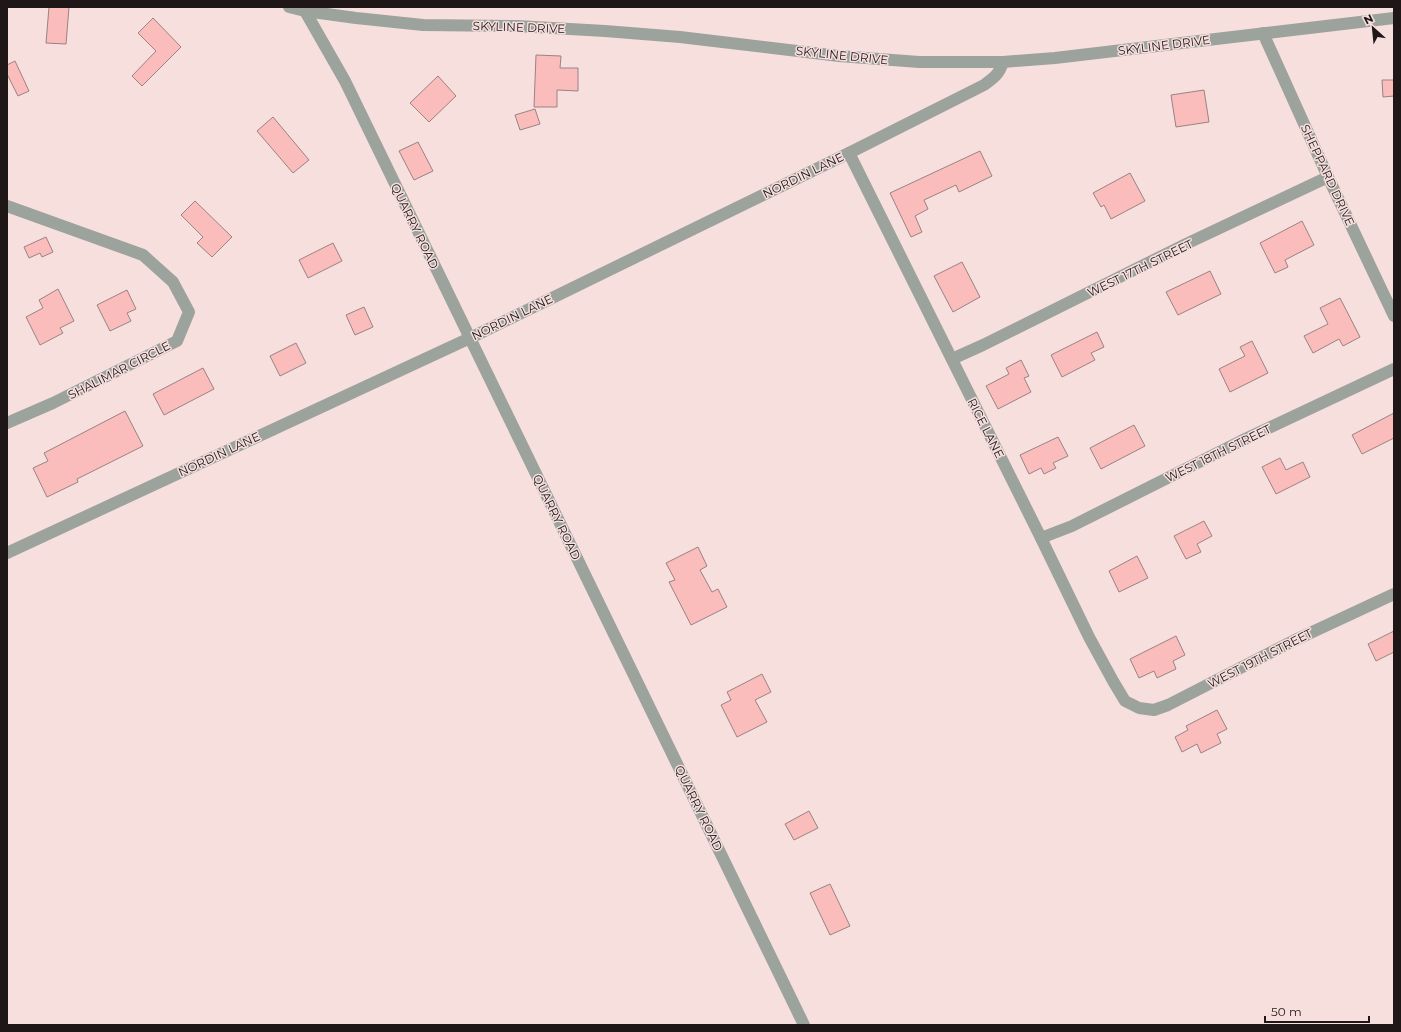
<svg xmlns="http://www.w3.org/2000/svg" width="1401" height="1032" viewBox="0 0 1401 1032" font-family="Montserrat,sans-serif">
<rect width="100%" height="100%" fill="#f7dfde"/>
<!-- building -->
<g fill="#fbbcbc" stroke="#998383">
<polygon points="49,7 69,7 66,44 46,43"/>
<polygon points="153,18 181,47 142,86 132,76 156,51 138,33"/>
<polygon points="536,55 561,56 560,68 578,68 578,91 557,90 557,107 534,107"/>
<polygon points="15,61 29,91 18,96 7,74 7,65"/>
<polygon points="438,76 456,96 429,122 410,103"/>
<polygon points="1382,80 1394,80 1394,96 1383,97"/>
<polygon points="1204,90 1209,122 1176,127 1171,95"/>
<polygon points="535,109 540,124 520,130 515,115"/>
<polygon points="273,117 309,160 293,173 257,131"/>
<polygon points="418,142 433,171 414,180 399,151"/>
<polygon points="980,151 992,176 959,192 956,185 924,200 928,209 915,216 922,232 911,237 890,193"/>
<polygon points="1130,173 1145,201 1111,219 1104,205 1101,207 1093,193"/>
<polygon points="195,201 232,237 212,257 197,243 203,237 181,215"/>
<polygon points="1302,221 1314,245 1285,260 1288,267 1275,273 1260,243"/>
<polygon points="46,237 53,252 42,257 40,253 29,258 24,247"/>
<polygon points="333,243 342,261 308,278 299,260"/>
<polygon points="962,262 980,297 953,312 934,276"/>
<polygon points="1210,271 1221,294 1178,315 1166,292"/>
<polygon points="58,289 74,321 60,328 63,333 40,345 26,317 43,308 39,300"/>
<polygon points="127,290 136,309 127,313 131,321 110,331 97,305"/>
<polygon points="1340,298 1360,337 1343,346 1339,339 1313,353 1304,336 1328,324 1320,308"/>
<polygon points="364,307 373,327 355,335 346,315"/>
<polygon points="1097,332 1104,347 1091,353 1095,360 1062,377 1051,355"/>
<polygon points="1252,341 1268,373 1230,392 1219,369 1245,356 1240,347"/>
<polygon points="296,343 306,363 280,376 270,356"/>
<polygon points="1021,360 1029,376 1024,378 1031,392 998,409 986,386 1009,374 1006,368"/>
<polygon points="203,368 214,389 164,415 153,394"/>
<polygon points="125,411 143,446 77,479 78,482 47,497 33,468 48,461 44,453"/>
<polygon points="1394,413 1394,438 1362,454 1352,435"/>
<polygon points="1134,425 1145,446 1101,469 1090,448"/>
<polygon points="1058,437 1068,456 1053,463 1056,468 1044,474 1041,468 1029,474 1020,455"/>
<polygon points="1280,458 1286,470 1303,462 1310,477 1276,494 1262,467"/>
<polygon points="1204,521 1212,536 1197,544 1201,552 1186,559 1174,536"/>
<polygon points="698,547 707,566 700,570 712,592 718,589 727,607 691,625 669,582 675,580 666,563"/>
<polygon points="1137,556 1148,578 1119,592 1109,571"/>
<polygon points="1394,631 1394,652 1376,661 1368,644"/>
<polygon points="1176,636 1185,655 1173,661 1176,669 1157,678 1154,671 1139,678 1130,659"/>
<polygon points="762,674 771,692 755,700 767,722 737,737 721,705 731,700 727,692"/>
<polygon points="1217,710 1227,729 1217,734 1221,743 1201,753 1197,744 1182,752 1175,737 1188,730 1186,726"/>
<polygon points="809,811 818,828 794,840 785,824"/>
<polygon points="830,884 850,926 830,935 810,893"/>
</g>
<g fill="none" stroke-linecap="round" stroke-linejoin="round">
<!-- minor -->
<g stroke="#9ca39c" stroke-width="12">
<polyline points="305,11 345,81 804,1025"/>
<polyline points="849,153 1041,538 1089,637 1113,681 1125,701 1139,708 1154,710 1168,705 1293,641 1394,594"/>
<polyline points="7,206 143,255 173,282 189,312 177,341 53,403 7,423"/>
<polyline points="952,359 983,345 1188,243 1328,177"/>
<polyline points="1041,538 1072,526 1241,441 1394,369"/>
<path d="M7,553l463,-215 379,-185 135,-68c11,-8 15,-11 19,-23"/>
</g>
<!-- tertiary -->
<g stroke="#9ca39c" stroke-width="12">
<polyline points="289,7 305,11 356,18 423,25 517,26 605,31 680,37 839,56 919,62 1003,62 1055,58 1394,18"/>
<polyline points="1263,33 1328,177 1394,316"/>
</g>
</g>
<g text-anchor="middle" dominant-baseline="central" stroke-width="3" stroke-linejoin="round" paint-order="stroke">
<!-- street labels -->
<g font-size="12" fill="#1f1717" stroke="#f7dfde">
<text transform="translate(519 27) rotate(2)">SKYLINE DRIVE</text>
<text transform="translate(1164 45) rotate(-7)">SKYLINE DRIVE</text>
<text transform="translate(842 55) rotate(6)">SKYLINE DRIVE</text>
<text transform="translate(803 175) rotate(-26)">NORDIN LANE</text>
<text transform="translate(1328 175) rotate(65)">SHEPPARD DRIVE</text>
<text transform="translate(415 226) rotate(64)">QUARRY ROAD</text>
<text transform="translate(1140 268) rotate(-26)">WEST 17TH STREET</text>
<text transform="translate(512 317) rotate(-26)">NORDIN LANE</text>
<text transform="translate(119 370) rotate(-27)">SHALIMAR CIRCLE</text>
<text transform="translate(986 428) rotate(63)">RICE LANE</text>
<text transform="translate(1218 453) rotate(-26)">WEST 18TH STREET</text>
<text transform="translate(219 454) rotate(-25)">NORDIN LANE</text>
<text transform="translate(557 517) rotate(64)">QUARRY ROAD</text>
<text transform="translate(1260 658) rotate(-27)">WEST 19TH STREET</text>
<text transform="translate(699 808) rotate(64)">QUARRY ROAD</text>
</g>
</g>
<!-- border -->
<rect width="1401" height="1032" fill="none" stroke="#1f1717" stroke-width="16"/>
<!-- north arrow -->
<g transform="translate(1373 28) rotate(333)" stroke="#f7dfde" stroke-width="3" paint-order="stroke">
<path d="M0-3L7 15L0 10L-7 15Z" fill="#1f1717"/>
<text y="-6" font-size="11" font-weight="bold" text-anchor="middle" fill="#1f1717">N</text>
</g>
<!-- scale -->
<path d="M1265 1016v6h104v-6" fill="none" stroke="#1f1717" stroke-width="2"/>
<text x="1271" y="1016" font-size="12" fill="#1f1717" stroke="#f7dfde" stroke-width="3" paint-order="stroke">50 m</text>
</svg>
